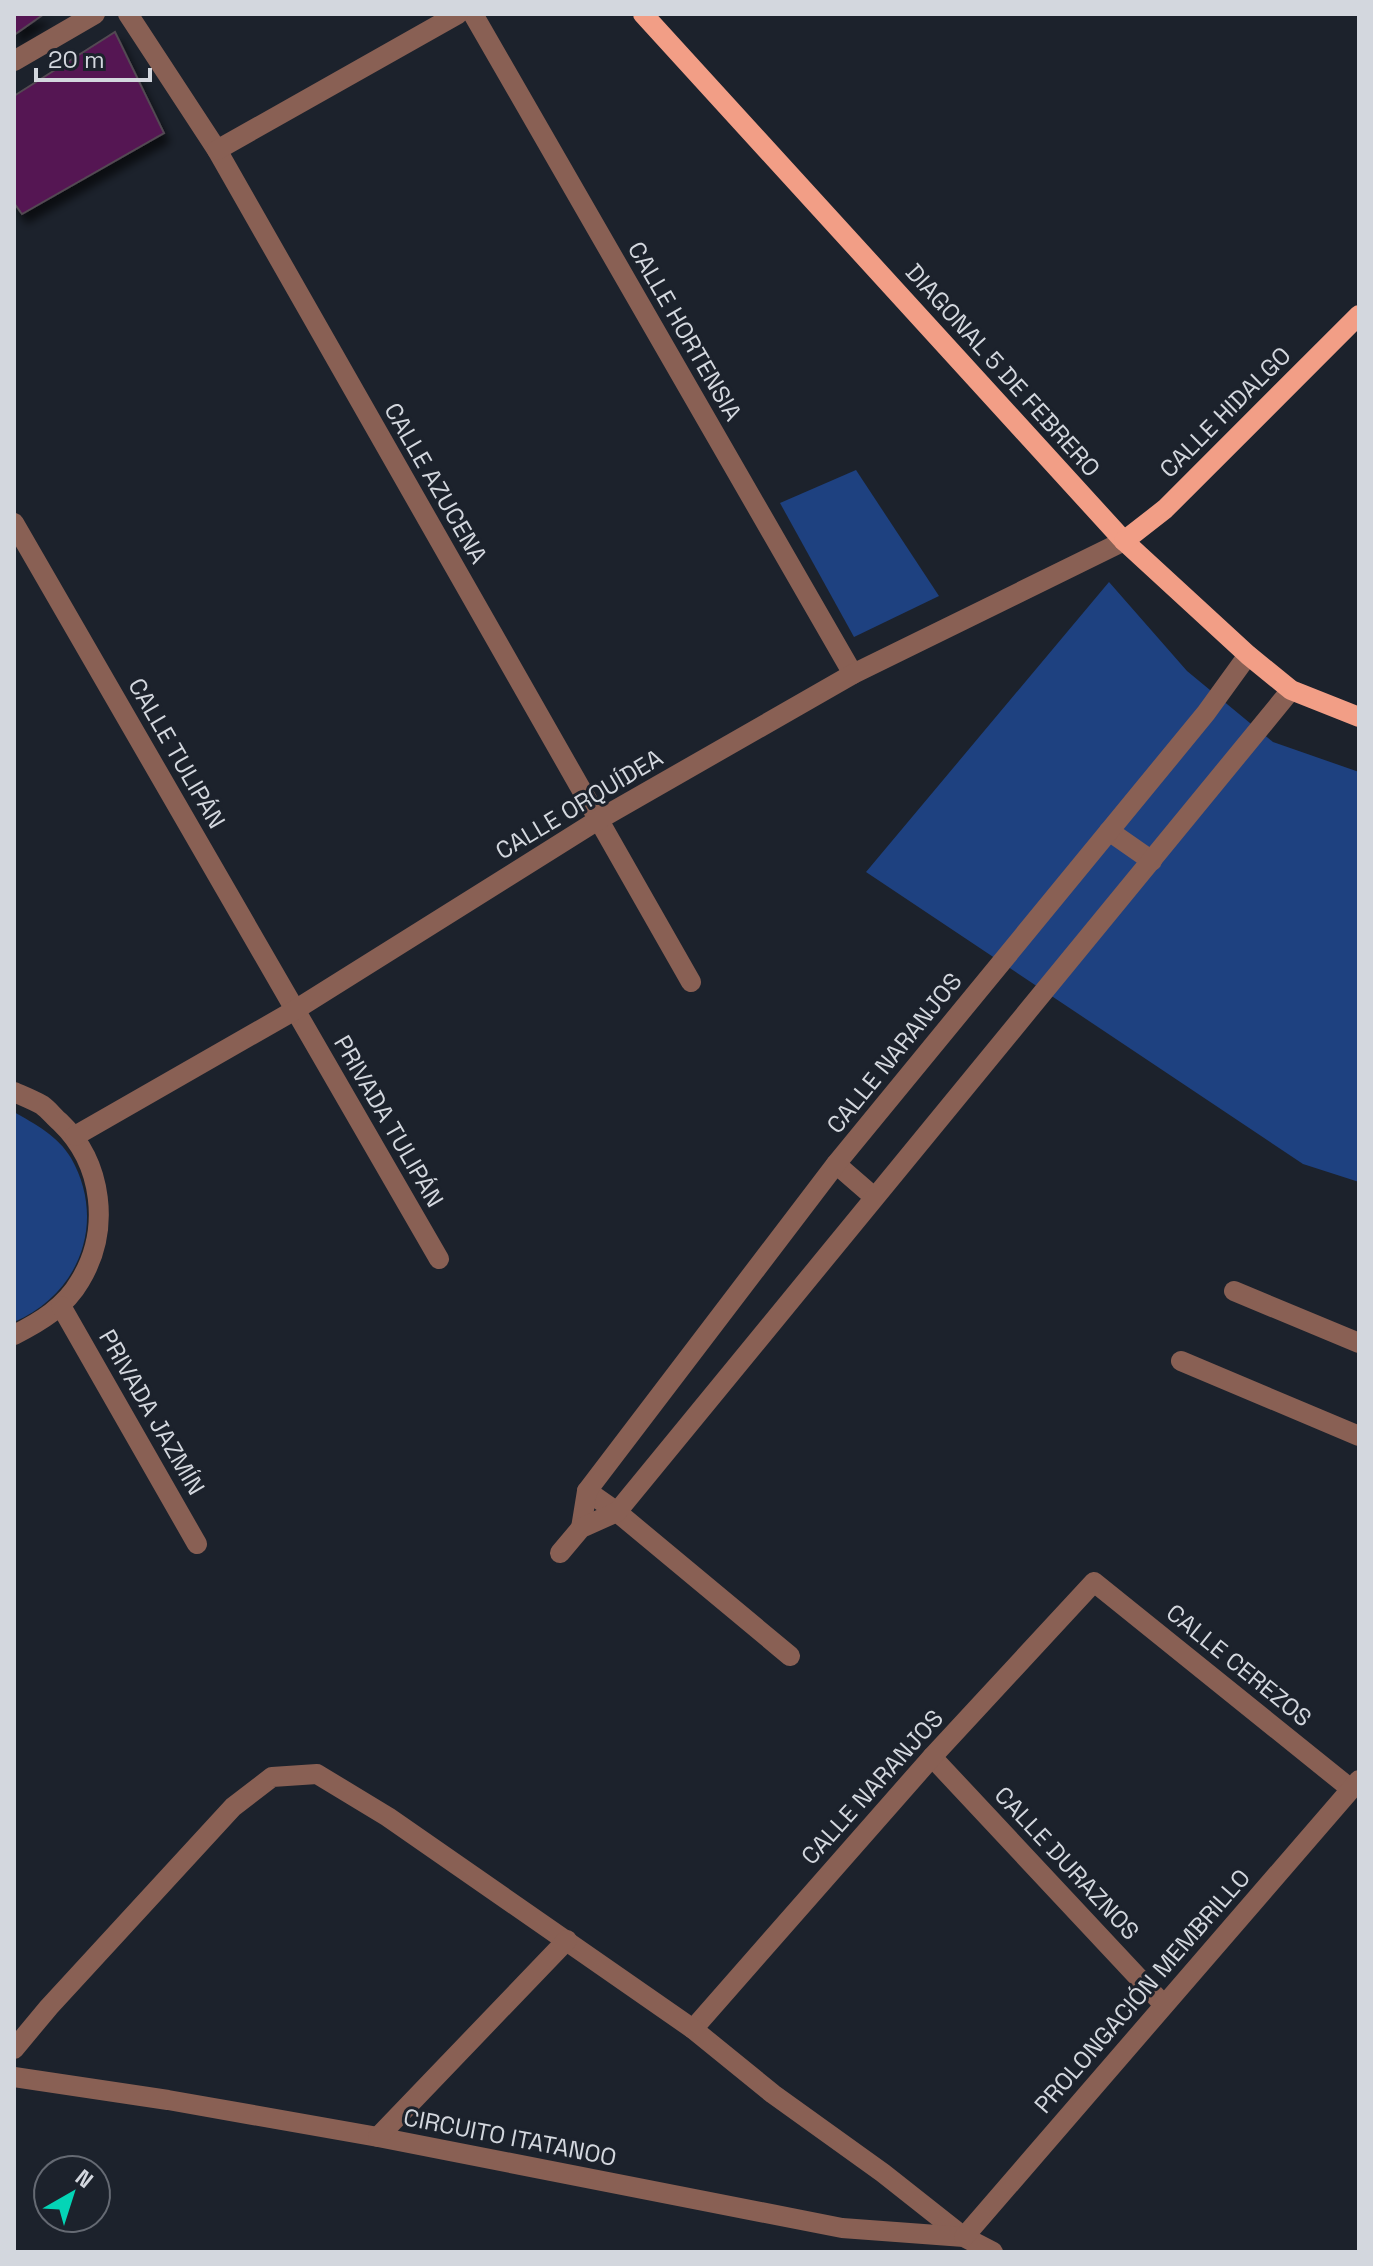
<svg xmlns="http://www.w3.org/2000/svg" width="1373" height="2266" viewBox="0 0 1373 2266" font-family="'Space Grotesk',sans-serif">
<defs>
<filter id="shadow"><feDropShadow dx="5" dy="9" stdDeviation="4" flood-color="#0009"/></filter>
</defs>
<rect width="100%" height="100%" fill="#1c222c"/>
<!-- green -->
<g fill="#1e4180">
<polygon points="856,470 939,596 854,637 780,503"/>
<polygon points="1109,582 1187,671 1273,742 1359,772 1359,1182 1303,1164 866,872"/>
<path d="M14,1112c21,12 44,24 57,46 36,63 9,136 -57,164z"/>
</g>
<!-- building -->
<g fill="#551353" stroke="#534952" stroke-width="2" filter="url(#shadow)">
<polygon points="14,14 44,14 14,35"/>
<polygon points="115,32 164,133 22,214 14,203 14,96"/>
</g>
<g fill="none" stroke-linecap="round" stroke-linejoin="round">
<!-- minor -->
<g stroke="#896054" stroke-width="20">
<polyline points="128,14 217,150 691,982"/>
<polyline points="473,14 853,674"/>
<polyline points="14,61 95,14"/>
<polyline points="217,150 458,14"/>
<polyline points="14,523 439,1259"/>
<polyline points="1109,831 1152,861"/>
<path d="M14,1092c9,4 19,8 28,13 7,5 12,12 18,17 43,41 51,108 20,159 -15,26 -40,41 -66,54"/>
<polyline points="75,1136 295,1010 598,820 853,674 1124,541"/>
<polyline points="836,1164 874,1197"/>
<polyline points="1234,1291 1359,1343"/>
<polyline points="61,1306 197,1544"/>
<polyline points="1181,1361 1359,1436"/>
<polyline points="587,1491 617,1512 790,1656"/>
<polyline points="581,1528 587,1491 836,1164 1206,713 1248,655"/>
<polyline points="560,1553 581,1528 617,1512 1291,690"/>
<polyline points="932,1757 1164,2005"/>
<polyline points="693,2029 932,1757 1094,1582 1351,1789"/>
<polyline points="14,2049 49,2007 233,1807 272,1777 317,1774 388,1817 693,2029 773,2094 883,2173 964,2237"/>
<polyline points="14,2077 168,2100 378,2137 842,2228 964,2237 993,2252"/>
<polyline points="378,2137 567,1940"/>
<polyline points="964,2237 1359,1780"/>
</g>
<!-- major -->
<g stroke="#f29e86" stroke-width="20">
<polyline points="643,14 1124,541 1248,655 1291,690 1359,717"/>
<polyline points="1124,541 1165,509 1359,315"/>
</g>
</g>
<g text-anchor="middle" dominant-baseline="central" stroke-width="6" stroke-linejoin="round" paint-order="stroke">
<!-- street labels -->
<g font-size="24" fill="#d3d7de" stroke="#1c222c">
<text transform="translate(685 331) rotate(60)">CALLE HORTENSIA</text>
<text transform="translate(1003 370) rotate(48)">DIAGONAL 5 DE FEBRERO</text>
<text transform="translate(1225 412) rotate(-45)">CALLE HIDALGO</text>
<text transform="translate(436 483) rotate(60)">CALLE AZUCENA</text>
<text transform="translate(177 753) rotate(60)">CALLE TULIPÁN</text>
<text transform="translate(579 804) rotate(-31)">CALLE ORQUÍDEA</text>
<text transform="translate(894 1053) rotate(-51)">CALLE NARANJOS</text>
<text transform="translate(389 1121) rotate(60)">PRIVADA TULIPÁN</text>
<text transform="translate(152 1412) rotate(60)">PRIVADA JAZMÍN</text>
<text transform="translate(1239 1665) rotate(39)">CALLE CEREZOS</text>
<text transform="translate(872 1787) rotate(-48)">CALLE NARANJOS</text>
<text transform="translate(1067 1863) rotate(47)">CALLE DURAZNOS</text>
<text transform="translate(1142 1991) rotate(-49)">PROLONGACIÓN MEMBRILLO</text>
<text transform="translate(510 2137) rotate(11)">CIRCUITO ITATANOO</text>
</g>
</g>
<!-- border -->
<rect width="1373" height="2266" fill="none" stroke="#d3d7de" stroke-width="32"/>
<!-- north arrow -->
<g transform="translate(72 2194) rotate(39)"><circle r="38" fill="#1c222c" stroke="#656a73" stroke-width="2"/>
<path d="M0-6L14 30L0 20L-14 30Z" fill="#04d5b6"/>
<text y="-12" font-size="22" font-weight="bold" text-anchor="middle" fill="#d3d7de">N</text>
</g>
<!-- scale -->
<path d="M36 68v12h114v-12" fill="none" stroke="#d3d7de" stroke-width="4"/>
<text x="48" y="68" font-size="24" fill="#d3d7de" stroke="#1c222c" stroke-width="6" paint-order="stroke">20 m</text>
</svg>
